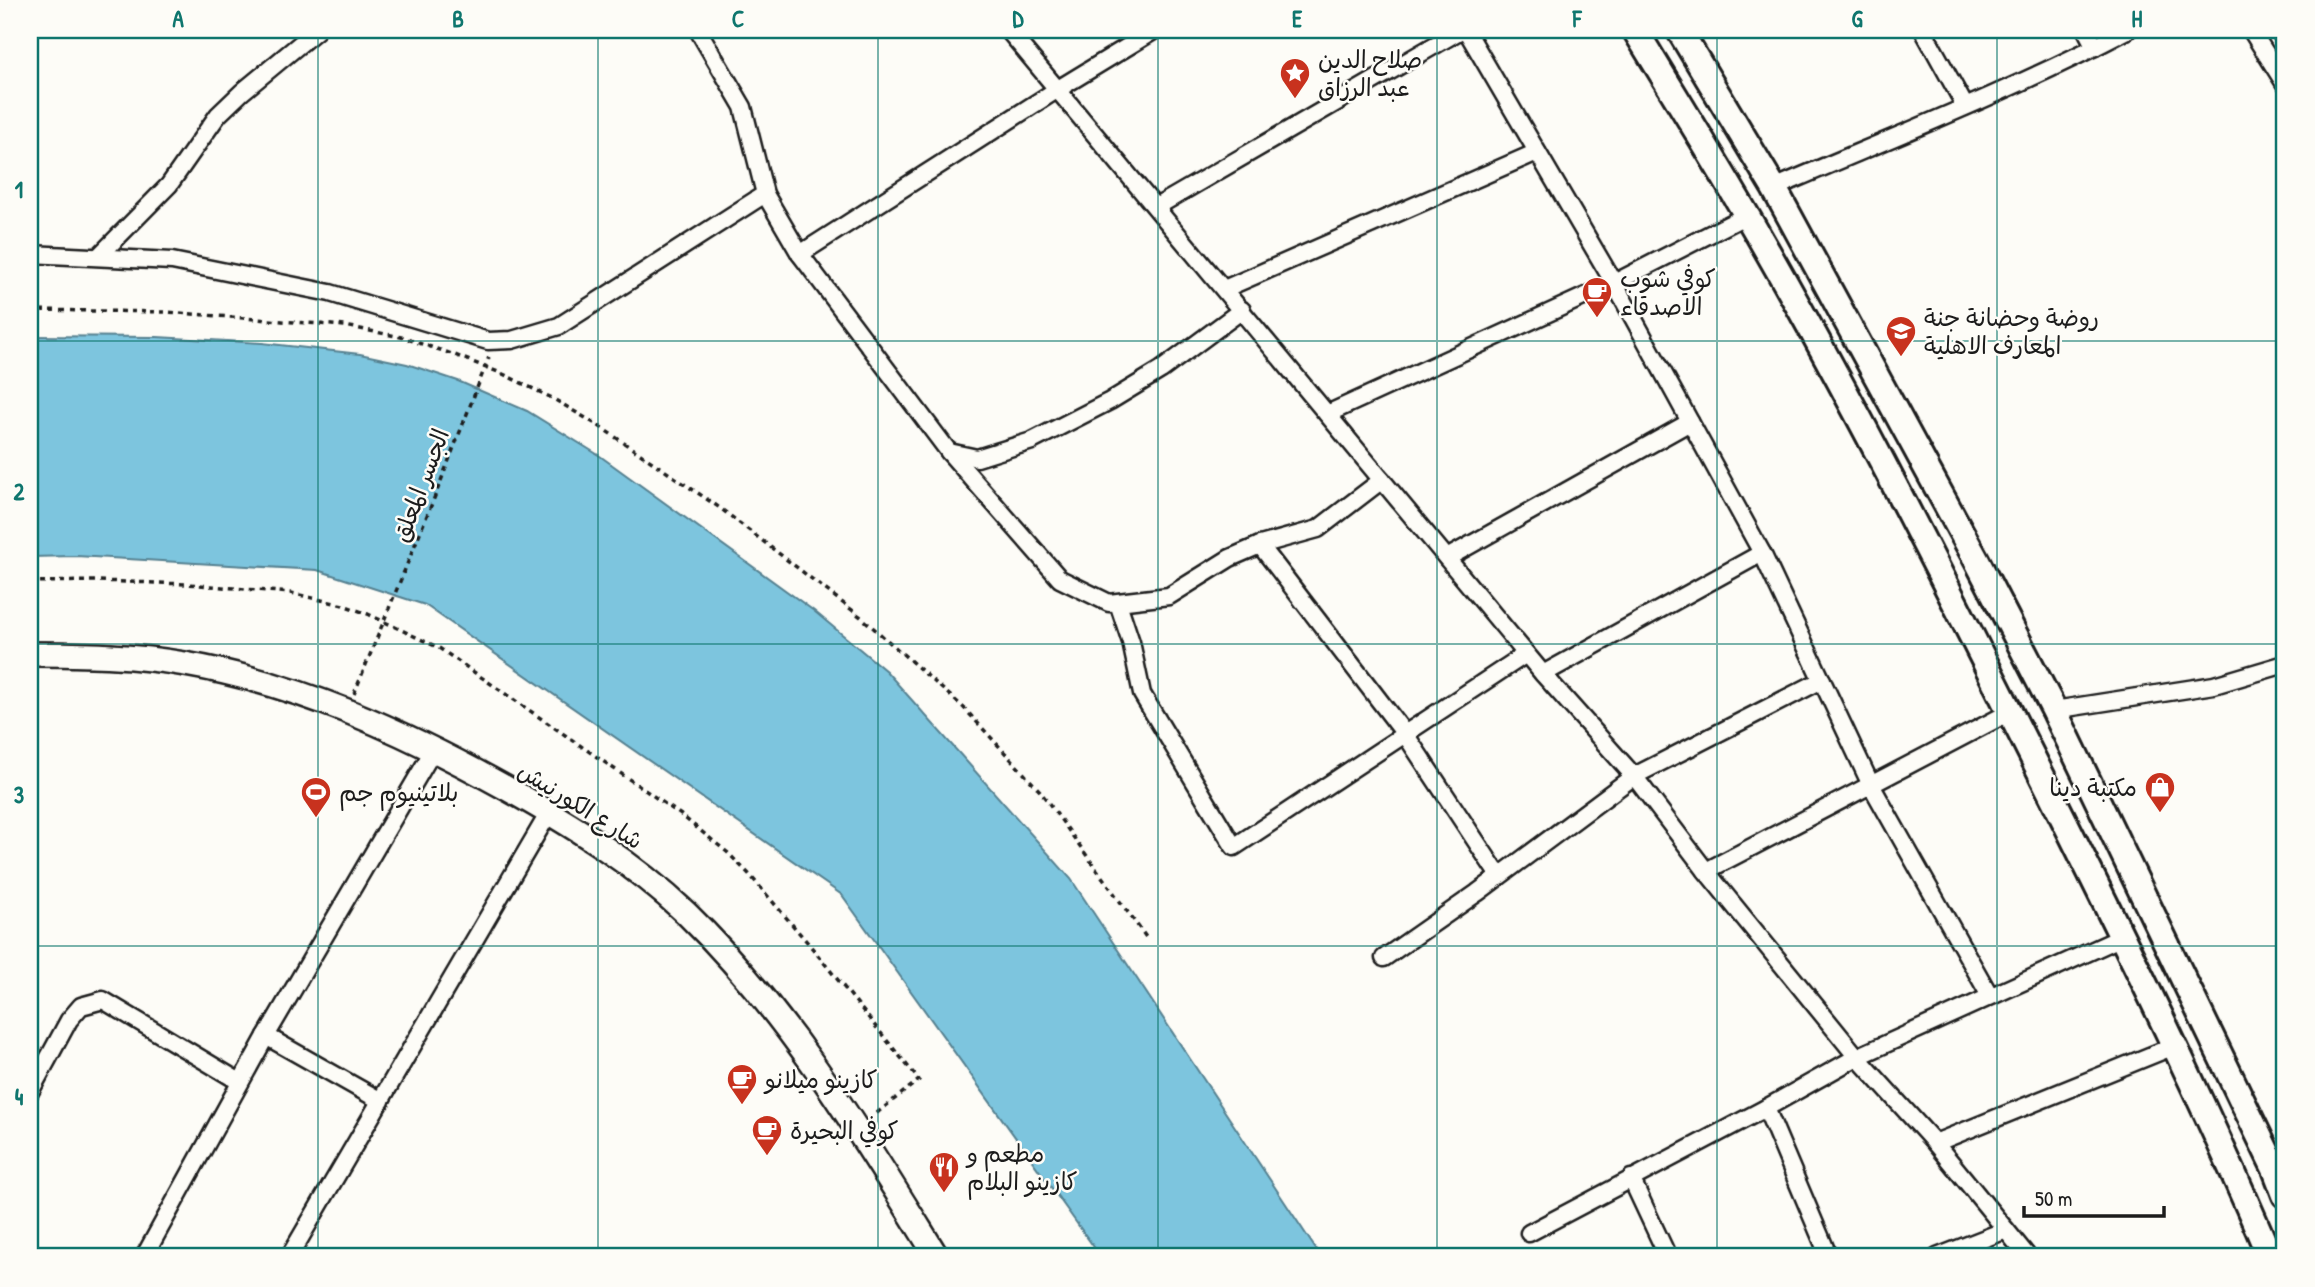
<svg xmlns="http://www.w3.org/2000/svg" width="2315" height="1287" viewBox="0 0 2315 1287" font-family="'Patrick Hand','Playpen Sans Arabic',sans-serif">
<rect width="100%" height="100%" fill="#fdfcf7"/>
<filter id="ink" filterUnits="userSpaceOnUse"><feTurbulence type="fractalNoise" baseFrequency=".0143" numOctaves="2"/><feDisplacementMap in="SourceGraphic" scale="14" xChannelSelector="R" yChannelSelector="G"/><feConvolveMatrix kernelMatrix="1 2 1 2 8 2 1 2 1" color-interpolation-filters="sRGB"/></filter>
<g filter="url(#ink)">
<!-- water -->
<polygon fill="#7dc5de" stroke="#568190" stroke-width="2" points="30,336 157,337 262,343 360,354 407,364 458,381 527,411 600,456 814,611 886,671 1071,879 1321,1257 1101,1257 842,895 425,605 317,570 76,556 30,557"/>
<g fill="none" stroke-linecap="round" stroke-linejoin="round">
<!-- street casing -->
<g stroke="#1c1c1c" stroke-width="21">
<g id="street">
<polyline points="698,30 743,107 765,194 800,254 949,452 1060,579 1109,603 1169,596 1230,558 1260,545"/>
<polyline points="1008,30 1543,674 1634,776 1706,871 1857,1057 1935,1143 2028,1257"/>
<polyline points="1466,30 1614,283 1762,553 1871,785 1990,996"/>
<polyline points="1923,30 1965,106"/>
<polyline points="2086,30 2095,47"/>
<polyline points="2251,30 2285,84"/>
<path d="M1774,188c119,-51 240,-98 354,-158"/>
<polyline points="1156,207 1461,30"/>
<polyline points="30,254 172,261 330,293 488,341 512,340 559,326 765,194"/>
<polyline points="800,254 1058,89 1155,30"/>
<polyline points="99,256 169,185 218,115 242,92 317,30"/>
<polyline points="1224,289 1537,152"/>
<polyline points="1327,414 1614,283 1747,215"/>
<polyline points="949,452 977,458 1032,441 1110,401 1161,370 1242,310"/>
<polyline points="1382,480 1318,529 1260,545 1405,734 1499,876"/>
<polyline points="1447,558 1690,422"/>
<polyline points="1118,603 1131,642 1142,694 1234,847 1526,654"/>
<polyline points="1543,674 1762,553"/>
<polyline points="2054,710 2214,685 2285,664"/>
<polyline points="1706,871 2010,712"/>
<polyline points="1384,958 1477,893 1634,776 1822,680"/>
<polyline points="266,1036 381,1101"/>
<polyline points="30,1092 69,1020 81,1006 103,1000 240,1082"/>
<polyline points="1766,1108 1829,1257"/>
<polyline points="1935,1143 2174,1046"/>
<polyline points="1631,1178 1668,1257"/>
<polyline points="1529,1233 1766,1108 1857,1057 2122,937"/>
<polyline points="144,1257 266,1036 434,749"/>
<polyline points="289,1257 550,811"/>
<polyline points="1937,1257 2006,1230"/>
</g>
</g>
<!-- secondary casing -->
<g stroke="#1c1c1c" stroke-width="28">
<path id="secondary" d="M30,654c52,0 104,1 155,10 115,20 220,68 321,124 65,36 126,74 180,125 103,100 176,223 251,344"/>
</g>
<!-- primary casing -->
<g stroke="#1c1c1c" stroke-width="30">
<g id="primary">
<path d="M1635,30c37,61 75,122 111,184 107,184 203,376 298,566 79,158 157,315 226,477"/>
<polyline points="1679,30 1774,188 1977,561 2054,710 2275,1169 2285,1195"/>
</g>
</g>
<!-- path -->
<g stroke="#1c1c1c" stroke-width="3.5" stroke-dasharray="5 5" stroke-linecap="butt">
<polyline points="30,310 167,312 345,326 401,337 455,355 503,374 552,398 599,426 720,508 861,617 964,708 1040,791 1148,940"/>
<polyline points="30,582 97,581 188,584 291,593 343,605 368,614 439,648 681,815 727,852 748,873 808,943 919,1080 873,1116"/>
<polyline points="354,694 437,491 489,357"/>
</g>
<!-- street -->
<use href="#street" stroke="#fdfcf7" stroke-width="16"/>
<!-- secondary -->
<use href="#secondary" stroke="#fdfcf7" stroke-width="23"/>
<!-- primary -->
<use href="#primary" stroke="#fdfcf7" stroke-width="24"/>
<!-- rail -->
<polyline stroke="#1c1c1c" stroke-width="5" points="2269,30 2285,55"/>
</g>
</g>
<!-- grid -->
<path fill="none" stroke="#0f766e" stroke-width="2" stroke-opacity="0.55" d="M318,30v1227M598,30v1227M878,30v1227M1158,30v1227M1437,30v1227M1717,30v1227M1997,30v1227M30,341h2255M30,644h2255M30,946h2255"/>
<!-- icons -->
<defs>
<g id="sight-pin" transform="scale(1.575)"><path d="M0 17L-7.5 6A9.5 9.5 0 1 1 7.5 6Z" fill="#c8321e" stroke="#fdfcf7"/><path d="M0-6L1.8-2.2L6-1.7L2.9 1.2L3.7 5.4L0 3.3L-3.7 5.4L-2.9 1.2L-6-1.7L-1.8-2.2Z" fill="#fff"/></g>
<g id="cafe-pin" transform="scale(1.575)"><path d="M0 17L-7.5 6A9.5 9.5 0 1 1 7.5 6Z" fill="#c8321e" stroke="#fdfcf7"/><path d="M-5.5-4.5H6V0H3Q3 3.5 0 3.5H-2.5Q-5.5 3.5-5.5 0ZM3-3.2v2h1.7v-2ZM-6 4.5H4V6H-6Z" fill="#fff"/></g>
<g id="school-pin" transform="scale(1.575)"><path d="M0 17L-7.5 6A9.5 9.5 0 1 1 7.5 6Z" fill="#c8321e" stroke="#fdfcf7"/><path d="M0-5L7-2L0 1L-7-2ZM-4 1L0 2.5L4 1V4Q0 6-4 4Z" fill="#fff"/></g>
<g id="shop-pin" transform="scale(1.575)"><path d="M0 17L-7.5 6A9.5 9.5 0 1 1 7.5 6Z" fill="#c8321e" stroke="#fdfcf7"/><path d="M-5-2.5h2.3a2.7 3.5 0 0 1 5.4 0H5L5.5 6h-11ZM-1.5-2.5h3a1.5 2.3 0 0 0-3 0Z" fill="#fff"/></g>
<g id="stadium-pin" transform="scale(1.575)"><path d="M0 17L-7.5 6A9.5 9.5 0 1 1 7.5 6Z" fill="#c8321e" stroke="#fdfcf7"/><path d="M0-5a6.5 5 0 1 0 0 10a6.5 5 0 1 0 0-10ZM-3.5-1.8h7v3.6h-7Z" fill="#fff"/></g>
<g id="restaurant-pin" transform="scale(1.575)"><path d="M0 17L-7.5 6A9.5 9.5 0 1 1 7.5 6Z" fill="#c8321e" stroke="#fdfcf7"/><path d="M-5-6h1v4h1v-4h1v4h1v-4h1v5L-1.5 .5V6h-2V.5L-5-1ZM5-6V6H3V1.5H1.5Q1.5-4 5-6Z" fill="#fff"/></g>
</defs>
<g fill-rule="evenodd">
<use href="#sight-pin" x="1295" y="73"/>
<use href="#cafe-pin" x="1597" y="292"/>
<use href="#school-pin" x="1901" y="331"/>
<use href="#shop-pin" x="2160" y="787"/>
<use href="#stadium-pin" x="316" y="792"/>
<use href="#cafe-pin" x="742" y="1079"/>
<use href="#cafe-pin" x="767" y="1130"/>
<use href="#restaurant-pin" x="944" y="1167"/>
</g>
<g text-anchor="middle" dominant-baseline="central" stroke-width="5" stroke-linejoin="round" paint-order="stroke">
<!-- poi labels -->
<g font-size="24" fill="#1c1c1c" stroke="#fdfcf7" text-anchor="start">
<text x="1318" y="59">صلاح الدين<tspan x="1318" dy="28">عبد الرزاق</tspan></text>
<text x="1620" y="278">كوفي شوب<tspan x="1620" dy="28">الاصدقاء</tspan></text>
<text x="1924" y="317">روضة وحضانة جنة<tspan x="1924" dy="28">المعارف الاهلية</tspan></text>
<text x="2137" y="787" text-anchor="end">مكتبة دينا</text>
<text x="339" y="792">بلاتينيوم جم</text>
<text x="765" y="1079">كازينو ميلانو</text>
<text x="790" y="1130">كوفي البحيرة</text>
<text x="967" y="1153">مطعم و<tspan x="967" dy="28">كازينو البلام</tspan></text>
</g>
<!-- street labels -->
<g font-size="24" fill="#1c1c1c" stroke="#fdfcf7">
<text transform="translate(420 485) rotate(-69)">الجسر المعلق</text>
<text transform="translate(581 805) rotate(32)">شارع الكورنيش</text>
</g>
</g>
<!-- margin -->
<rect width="2315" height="1287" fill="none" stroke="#fdfcf7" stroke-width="77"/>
<!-- scale -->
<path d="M2024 1206v10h140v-10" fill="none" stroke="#1c1c1c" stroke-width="3.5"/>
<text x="2035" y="1206" font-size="21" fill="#1c1c1c" stroke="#fdfcf7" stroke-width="5" paint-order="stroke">50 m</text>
<rect x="38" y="38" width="2238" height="1210" fill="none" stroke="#0f766e" stroke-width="2.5"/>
<g font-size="23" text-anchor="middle" font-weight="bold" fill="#0f766e">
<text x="178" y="27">A</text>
<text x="458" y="27">B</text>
<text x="738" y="27">C</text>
<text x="1018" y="27">D</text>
<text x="1297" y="27">E</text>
<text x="1577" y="27">F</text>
<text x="1857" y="27">G</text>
<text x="2137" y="27">H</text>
<text x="19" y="198">1</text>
<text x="19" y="500">2</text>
<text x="19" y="803">3</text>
<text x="19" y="1105">4</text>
</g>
</svg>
